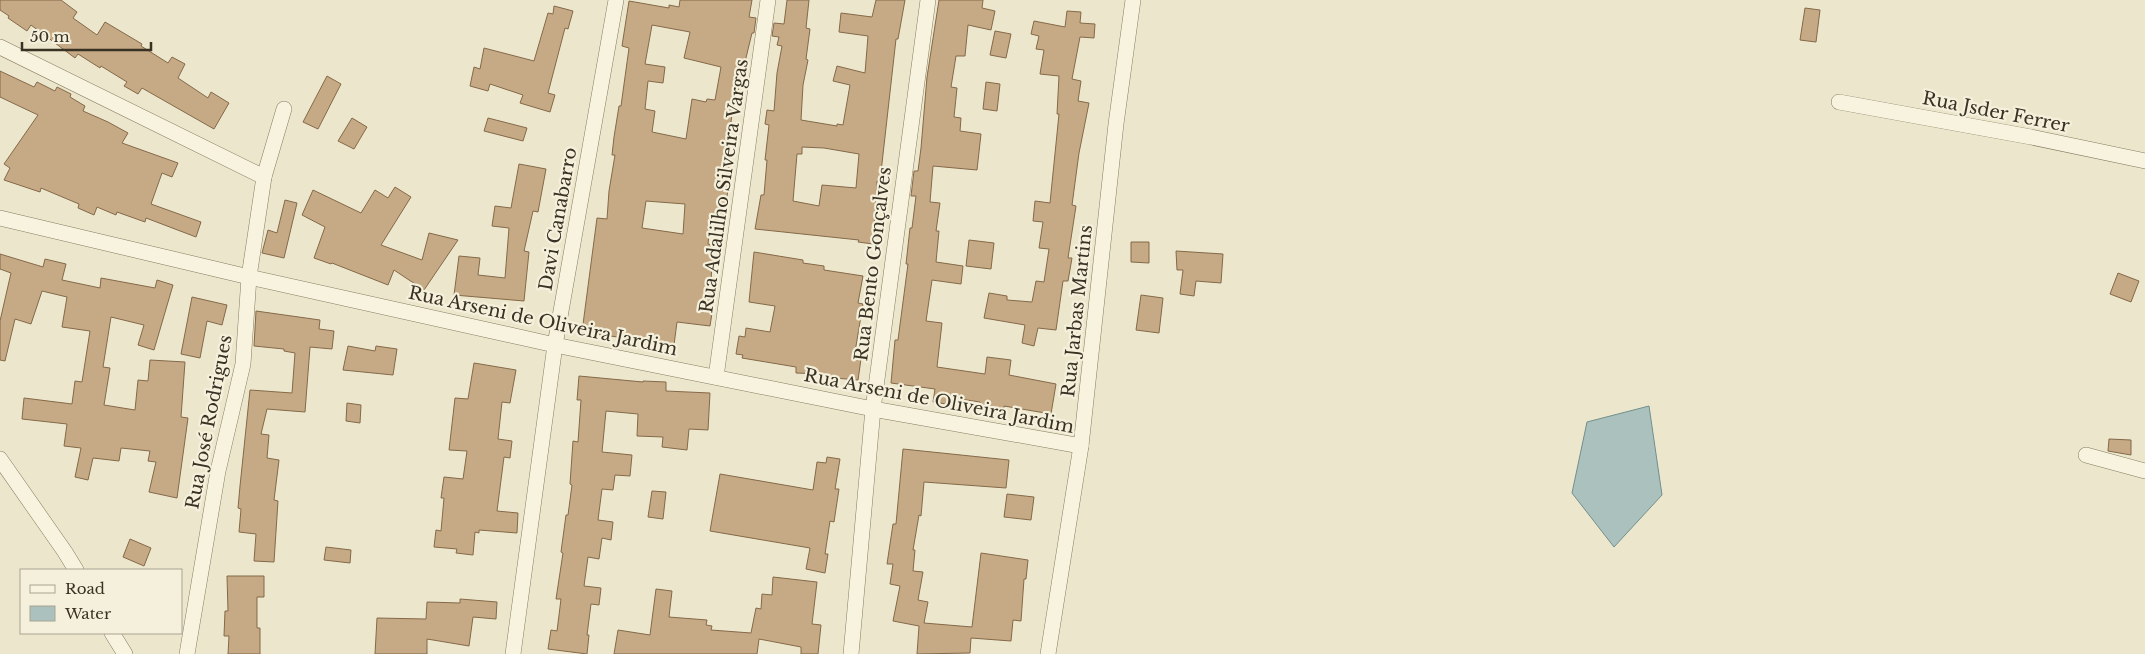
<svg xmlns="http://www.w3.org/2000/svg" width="2145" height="654" viewBox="0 0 2145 654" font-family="'Libre Baskerville',serif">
<rect width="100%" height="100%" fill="#ece7cc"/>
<!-- water -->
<polygon fill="#abc1be" stroke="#728f8c" points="1649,406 1662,495 1614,547 1572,493 1587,422"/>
<!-- building -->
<g fill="#c6aa85" stroke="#846949" fill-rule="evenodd">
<polygon points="0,0 61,0 77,12 73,18 97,35 105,22 142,44 141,46 168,63 172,57 185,64 178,78 208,98 211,92 229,103 214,129 142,88 138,94 124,86 127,82 101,66 100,68 78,54 75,58 31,25 27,31 8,18 9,16 0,10"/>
<path d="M680,0h72l-3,17 7,1 -2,15h-2l-16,66h-2l-8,61h3l-1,29 -5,37 -13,-1 -2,19 5,1 -3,55h4l-4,26 -33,-4 -3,23 -92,-13 15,-114 10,1 2,-28 6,-36h-3l2,-18 5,-31h2l8,-58 -7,-2 7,-45 40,7v-3l10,2zM652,25l38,7 -6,26 37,9 -6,33 -8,-1 -1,3 -14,-3 -6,40 -34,-7 3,-21 -10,-2 3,-28 15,2 2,-16 -20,-3zM646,201l39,3 -2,30 -41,-6z"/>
<path d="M787,0h22l-3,28 4,1 -4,30 2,1 -5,25 -2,35 36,6v-2l6,1 7,-40 -17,-4 4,-15 28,7 3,-37 -29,-4 2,-19 31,4 4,-17h29l-7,39h-2l-16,142h-3l-4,63 -15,-2 1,-2 -104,-11 6,-34h3l3,-35h-2l4,-35 -4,-1 2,-14 7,1 3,-38 5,-27 -5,-1 2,-8 -7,-1 2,-13 10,1zM802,147l22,1 35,6 -3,34 -34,-3 -3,21 -26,-5 4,-47h5z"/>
<polygon points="939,0 983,0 982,8 995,11 991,30 968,25 965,56 956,56 951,87 957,88 954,117 961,118 960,131 981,134 977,170 933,166 930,202 940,203 936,231 939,231 936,262 963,266 961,284 932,280 926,321 942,323 937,367 985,374 987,357 1011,360 1009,375 1056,384 1051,414 1004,406 1003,412 979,409 980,402 947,397 946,404 933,402 935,389 891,383 895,340 898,340 908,264 906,264 910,228 912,228 916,196 911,196 914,171 918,171 921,148 927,77"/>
<polygon points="554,6 573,11 568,29 565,28 548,93 555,95 550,112 520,103 523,95 490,84 488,91 470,86 474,67 480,69 484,48 534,61 548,13 553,14"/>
<polygon points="1805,8 1820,10 1816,42 1800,40"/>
<polygon points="1067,11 1081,12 1080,23 1095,24 1094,38 1080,37 1072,79 1081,81 1078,101 1089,103 1079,153 1072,205 1076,206 1068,258 1072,258 1068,281 1063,281 1056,330 1038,328 1034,346 1022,343 1025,325 984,318 989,293 1007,296 1007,300 1032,302 1036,281 1044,282 1049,249 1039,248 1043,222 1033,221 1035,201 1050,203 1059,114 1057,114 1059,76 1040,74 1044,50 1036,49 1039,36 1031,34 1034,21 1065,27"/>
<polygon points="995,31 1011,34 1006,58 990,55"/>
<polygon points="0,71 34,87 37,82 55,91 57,87 71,94 70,97 85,106 83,111 108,122 128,133 122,143 178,163 172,177 162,173 151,204 201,222 196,237 146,218 145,222 117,212 116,215 97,207 94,215 78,208 79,204 41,188 40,192 4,180 10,168 4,164 38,115 0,97"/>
<polygon points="327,76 341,84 318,129 303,122"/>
<polygon points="986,82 1000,84 997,111 983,109"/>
<polygon points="352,118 367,127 354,149 338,141"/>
<polygon points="488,118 527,128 523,141 484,131"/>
<polygon points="519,164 546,169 538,212 533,211 524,251 529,252 524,301 454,295 459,256 480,258 478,275 505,278 509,228 492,226 495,206 511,208"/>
<polygon points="395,187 411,197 381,245 422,260 429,233 458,240 424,290 394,270 388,285 332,263 331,264 314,258 325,227 302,215 313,190 361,213 375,190 388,198"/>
<polygon points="285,200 297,203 284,258 262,253 268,230 277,233"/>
<polygon points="969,240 994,243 991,269 966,266"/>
<polygon points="1131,242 1149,242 1149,263 1131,262"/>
<polygon points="1176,251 1223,254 1221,283 1196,281 1194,296 1180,294 1183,270 1177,270"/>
<polygon points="754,252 803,260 803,263 824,266 824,270 863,276 858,303 863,304 854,358 861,359 858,380 823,377 824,374 796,373 796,367 742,358 743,355 736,354 739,336 745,337 746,328 770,332 775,306 749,302"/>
<polygon points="0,254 43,267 45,259 66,264 62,280 100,288 101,278 155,288 157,280 173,285 154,350 138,345 144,325 111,317 103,367 110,368 104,405 135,410 138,380 148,381 150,360 185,362 181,417 188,418 177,498 149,492 156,462 148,461 150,451 121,448 119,461 93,458 88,480 75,477 81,448 64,446 67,424 22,419 24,398 72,404 75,381 82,382 90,331 62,327 67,297 42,291 31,324 15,319 5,361 0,360 0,321 11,273 0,269"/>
<polygon points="2118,273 2139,281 2131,302 2110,294"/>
<polygon points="1141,295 1163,298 1159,333 1136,330"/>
<polygon points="192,297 227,305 222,325 207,321 200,358 181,354"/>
<polygon points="256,311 320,320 319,329 334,331 332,349 310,347 305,412 267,409 261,434 269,435 267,458 279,460 274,500 278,501 274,562 254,561 256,534 239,532 241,509 238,508 240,486 250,390 292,393 295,353 284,351 284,349 254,346"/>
<polygon points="348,346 375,351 376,346 397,349 393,375 343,370"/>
<polygon points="474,363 516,370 510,403 502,402 498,439 512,441 510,458 504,457 497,511 518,513 517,533 479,530 479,533 475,532 473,555 456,553 457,549 434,547 436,530 441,531 444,498 441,498 444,477 463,479 467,451 449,450 455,398 468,399"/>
<polygon points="579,376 643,382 643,381 666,382 666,391 710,393 708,430 689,429 687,450 662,447 663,437 637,436 638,414 606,411 602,452 632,455 630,476 615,475 613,490 602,489 598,520 613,522 611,540 602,538 599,559 588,557 584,586 601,588 599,605 591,604 587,635 589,635 587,654 548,649 551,630 557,631 561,599 556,599 563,553 561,552 566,515 568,515 572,485 570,484 573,441 578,442 581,400 577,400"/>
<polygon points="347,403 361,405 360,423 346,421"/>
<polygon points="2109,439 2131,440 2131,455 2108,451"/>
<polygon points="903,449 1009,460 1006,488 924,482 921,516 919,515 913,550 915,550 913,571 923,572 918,600 928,602 924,623 972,627 981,553 1028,560 1026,579 1024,579 1021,621 1013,620 1011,641 971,638 970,653 917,654 919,626 893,621 900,586 890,584 893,564 887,564 893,524 896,524"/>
<polygon points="827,457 840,459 835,489 839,489 834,522 830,521 825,554 828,554 825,573 806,569 810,548 710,531 720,474 813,490 817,462 826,463"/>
<polygon points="652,491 666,492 663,519 648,517"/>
<polygon points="1007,494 1034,497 1031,520 1004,517"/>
<polygon points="130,539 151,548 144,566 123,557"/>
<polygon points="326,547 351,550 350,563 324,560"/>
<polygon points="227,576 264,576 264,597 257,597 257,628 260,628 260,654 228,654 229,636 224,636 225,611 228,611"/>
<polygon points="773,577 817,582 812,624 821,625 818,654 801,654 801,647 759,639 757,654 614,654 618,630 650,635 656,589 672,591 669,617 707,620 706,625 712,626 711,630 751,633 756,608 761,609 762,594 772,595"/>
<polygon points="460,599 497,602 496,619 473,617 469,646 427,639 427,654 375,654 377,618 426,619 427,602 460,603"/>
</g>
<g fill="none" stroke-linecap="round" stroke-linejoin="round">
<!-- street casing -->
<g stroke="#877b61" stroke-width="16">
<g id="street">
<polyline points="0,47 264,177"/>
<polyline points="1839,102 2031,137 2145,161"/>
<polyline points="0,218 249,277 555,345 873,409 1081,446"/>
<polyline points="716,377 768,0"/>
<polyline points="2086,455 2145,471"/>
<polyline points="0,459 65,552 76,570"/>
<polyline points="112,633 125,654"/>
<polyline points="187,654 218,471 243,364 249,277 264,177 284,109"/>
<polyline points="513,654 555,345 616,0"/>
<polyline points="851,654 873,409 928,0"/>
<polyline points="1048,654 1081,446 1116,124 1133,0"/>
</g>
</g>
<!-- street -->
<use href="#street" stroke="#f7f3df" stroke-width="15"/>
</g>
<g text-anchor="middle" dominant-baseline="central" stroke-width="4.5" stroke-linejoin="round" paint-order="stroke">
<!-- street labels -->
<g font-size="18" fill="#393123" stroke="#f4f0db">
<text transform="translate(1996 112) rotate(11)">Rua Jsder Ferrer</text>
<text transform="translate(724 186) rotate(-82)">Rua Adalilho Silveira Vargas</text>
<text transform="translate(558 219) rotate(-80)">Davi Canabarro</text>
<text transform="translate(873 264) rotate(-83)">Rua Bento Gonçalves</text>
<text transform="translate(1077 311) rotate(-84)">Rua Jarbas Martins</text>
<text transform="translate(543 321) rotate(12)">Rua Arseni de Oliveira Jardim</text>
<text transform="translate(939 401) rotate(11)">Rua Arseni de Oliveira Jardim</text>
<text transform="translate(209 422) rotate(-79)">Rua José Rodrigues</text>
</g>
</g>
<!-- legend -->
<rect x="20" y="569" width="162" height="65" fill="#f4f0db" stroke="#a9a491"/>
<rect x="30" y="585" width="25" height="8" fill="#f7f3df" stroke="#a9a491"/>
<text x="65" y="594" font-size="15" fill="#393123">Road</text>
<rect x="30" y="606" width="25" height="15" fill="#abc1be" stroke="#a9a491"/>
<text x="65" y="619" font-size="15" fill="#393123">Water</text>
<!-- scale -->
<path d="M22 42v8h129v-8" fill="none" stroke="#393123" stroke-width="2.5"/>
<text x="30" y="42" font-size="15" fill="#393123" stroke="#f4f0db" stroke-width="4" paint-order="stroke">50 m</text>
</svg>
